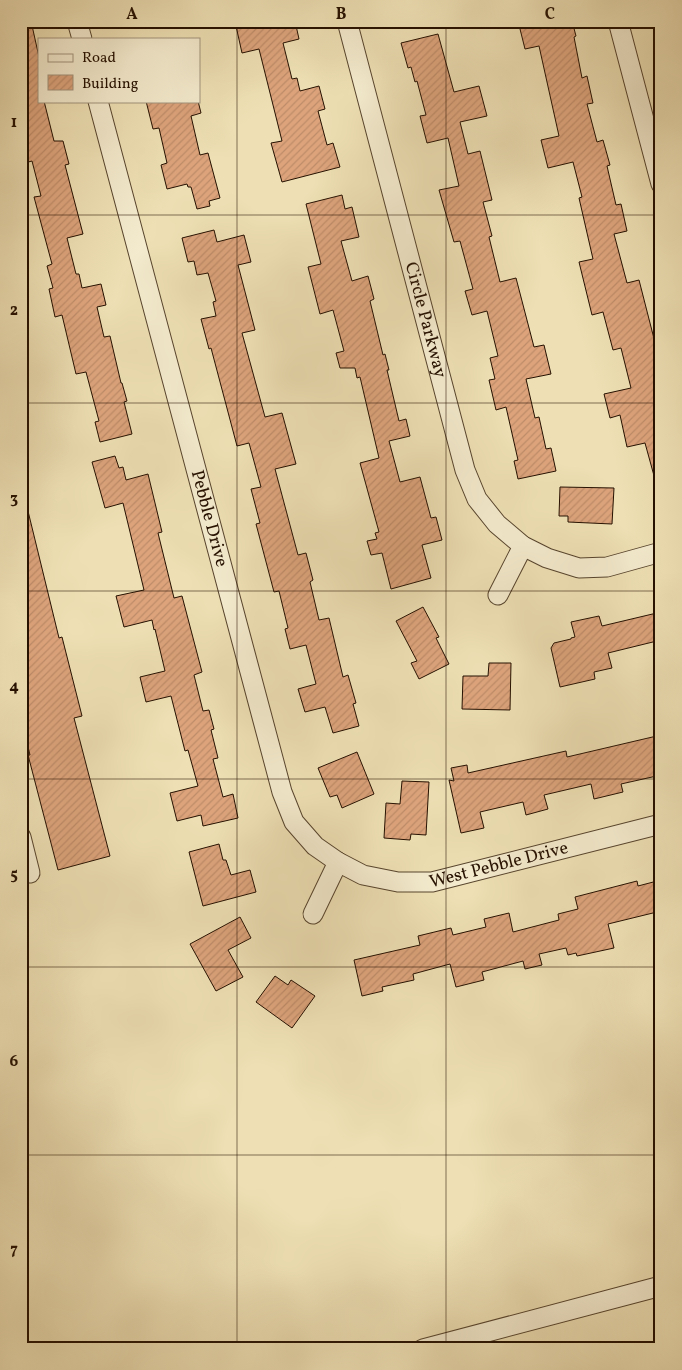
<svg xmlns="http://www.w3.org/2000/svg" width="682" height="1370" viewBox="0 0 682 1370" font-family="Vollkorn,serif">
<defs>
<pattern id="building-hatch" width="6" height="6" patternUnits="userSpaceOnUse" patternTransform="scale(1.25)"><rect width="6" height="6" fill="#dda47c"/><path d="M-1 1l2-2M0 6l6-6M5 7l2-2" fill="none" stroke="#be8c69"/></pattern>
</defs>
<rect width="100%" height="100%" fill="#eee0b4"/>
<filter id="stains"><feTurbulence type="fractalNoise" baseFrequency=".004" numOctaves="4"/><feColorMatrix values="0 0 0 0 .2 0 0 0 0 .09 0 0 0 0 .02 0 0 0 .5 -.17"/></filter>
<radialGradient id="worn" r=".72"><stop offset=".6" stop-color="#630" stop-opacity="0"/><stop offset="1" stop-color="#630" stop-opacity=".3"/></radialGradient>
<!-- building -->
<g fill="url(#building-hatch)" stroke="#251000">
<polygon points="21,21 31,21 39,57 39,101 44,101 54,141 63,141 69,164 65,165 83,234 67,238 76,274 79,274 82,288 101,284 106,305 97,307 104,337 110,336 121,383 122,383 127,401 124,402 132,434 100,442 95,422 99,421 86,372 76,374 62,315 55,317 49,289 53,288 47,266 52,264 34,197 41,196 32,161 21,164"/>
<polygon points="254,21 295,21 299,39 283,43 292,79 297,78 300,91 319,86 325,109 318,111 327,145 333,143 340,167 282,182 271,143 282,141 259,49 242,53 236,26"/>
<polygon points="518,21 572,21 576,36 574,37 582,78 587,76 593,103 587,104 597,142 603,140 610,165 607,166 616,205 621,204 627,231 614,234 627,283 639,280 661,366 661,482 656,483 645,443 627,447 620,415 610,418 604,394 631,388 621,348 613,350 603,312 592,315 579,262 593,259 579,198 582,197 573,162 548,168 541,140 559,136 539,46 525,49"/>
<polygon points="438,34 454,92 479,86 487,116 460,122 468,154 480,151 492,200 483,202 492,236 489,237 500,282 516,278 534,347 544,345 551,374 526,379 535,418 539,417 546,449 551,448 556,471 518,479 514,461 518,460 506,407 496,410 489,380 495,379 490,358 498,356 487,311 472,315 465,291 473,289 460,241 454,242 439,190 459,186 448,138 427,143 420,116 426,115 417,81 415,82 411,67 408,68 401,43"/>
<polygon points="146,101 198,101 201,113 191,116 200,155 208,153 220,198 209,201 210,206 197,209 191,187 188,187 187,184 167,189 161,165 167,163 159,128 153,129"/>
<polygon points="342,195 345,209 352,207 359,237 341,241 352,281 368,276 374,299 370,301 383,355 385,354 389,370 387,370 399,421 406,419 410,436 389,441 400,482 420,477 431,518 436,517 442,540 422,545 431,578 391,589 382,553 371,555 367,541 377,539 375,533 379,532 360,463 379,458 360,377 357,378 355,368 340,368 336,353 344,351 333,310 320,314 308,267 321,264 306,204"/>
<polygon points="214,230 217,242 244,235 251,262 238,265 255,330 242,333 265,417 282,413 296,464 275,469 298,555 306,553 313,580 310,582 319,620 329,618 343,677 348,675 356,703 353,704 359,726 333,733 325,707 305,712 298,689 316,684 306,645 290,649 285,629 288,628 279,591 274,592 256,524 260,523 251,489 261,487 249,443 237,446 211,348 209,349 201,319 216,316 213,302 216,301 208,273 197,275 194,261 188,262 182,238"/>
<polygon points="115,456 119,468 123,467 126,480 148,474 162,532 158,533 174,598 182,596 202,672 194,675 203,711 209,710 214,729 211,730 218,758 213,759 223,797 233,794 238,818 203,826 201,815 177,821 170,793 198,786 188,750 185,751 171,696 146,702 140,677 165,671 155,629 154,630 152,620 124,627 116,596 144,590 123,503 105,508 92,462"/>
<polygon points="560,487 614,488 612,524 568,522 568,516 559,516"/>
<polygon points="27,507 59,638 62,637 82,716 74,718 110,856 58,870 28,755 30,755 21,719 21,508"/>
<polygon points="423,607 439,637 436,638 449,664 419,679 411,663 417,661 396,621"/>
<polygon points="661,612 661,640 608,653 612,668 594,672 595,679 560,687 551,648 554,643 571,639 571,638 575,637 571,622 599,616 602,626"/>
<polygon points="489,663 511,663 510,710 462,709 463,676 488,676"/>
<polygon points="661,735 661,775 621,784 623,792 594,799 591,784 544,795 548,809 526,815 523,802 480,812 484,828 461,833 449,780 454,781 451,768 467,765 468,773 566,751 567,757"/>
<polygon points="357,752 374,794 342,808 337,795 330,797 318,768"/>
<polygon points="402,781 429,782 426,835 411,834 410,840 384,838 386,803 400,804"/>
<polygon points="219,844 223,860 226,860 231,875 250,870 256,892 203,906 189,852"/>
<polygon points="661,880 661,911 608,924 614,948 577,956 576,953 568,955 566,948 539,954 542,965 525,969 523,961 482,972 484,980 456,987 450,964 413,974 414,980 382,987 383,991 362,996 354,960 420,945 418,936 451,928 453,935 486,927 484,919 509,913 513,932 559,920 558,914 578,909 575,897 637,881 638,886"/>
<polygon points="240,917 251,938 228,950 243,977 216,991 190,944"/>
<polygon points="275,976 288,985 291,980 315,996 292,1028 256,1002"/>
</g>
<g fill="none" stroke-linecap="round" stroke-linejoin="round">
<!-- street casing -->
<g stroke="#57442d" stroke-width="21">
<g id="street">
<polyline points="77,21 82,39"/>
<path id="s1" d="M347,21l118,449 12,29 20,25 26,22 24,12 32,10 28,-1 54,-15"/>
<polyline points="618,21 661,184"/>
<path id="s2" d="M98,101l184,691 12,30 21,24 23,16 25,13 35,7h34l229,-58"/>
<polyline points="498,595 523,546"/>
<polyline points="21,837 30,873"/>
<polyline points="313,914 338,862"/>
<polyline points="423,1349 661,1286"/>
</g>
</g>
<!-- street -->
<use href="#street" stroke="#f4ebce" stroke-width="19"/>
</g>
<!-- grid -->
<path fill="none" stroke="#251000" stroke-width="1" stroke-opacity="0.55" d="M237,21v1328M446,21v1328M21,215h640M21,403h640M21,591h640M21,779h640M21,967h640M21,1155h640"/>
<g text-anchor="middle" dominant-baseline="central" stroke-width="5" stroke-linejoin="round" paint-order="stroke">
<!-- street labels -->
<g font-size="18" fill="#251000" stroke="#f4ebce">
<text stroke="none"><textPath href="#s1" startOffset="309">Circle Parkway</textPath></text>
<text stroke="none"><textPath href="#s2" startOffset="432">Pebble Drive</textPath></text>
<text stroke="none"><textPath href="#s2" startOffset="974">West Pebble Drive</textPath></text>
</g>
</g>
<!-- margin -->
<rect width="682" height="1370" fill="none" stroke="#eee0b4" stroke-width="55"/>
<!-- legend -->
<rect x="38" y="38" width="162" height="65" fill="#f4ebce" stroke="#a1937c"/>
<rect x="48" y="54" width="25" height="8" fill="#f4ebce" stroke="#a1937c"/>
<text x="82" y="62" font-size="15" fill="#251000">Road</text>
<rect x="48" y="75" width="25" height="15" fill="url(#building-hatch)" stroke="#a1937c"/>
<text x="82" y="88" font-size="15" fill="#251000">Building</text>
<rect x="28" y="28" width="626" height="1314" fill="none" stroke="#251000" stroke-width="2"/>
<g font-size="16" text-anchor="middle" font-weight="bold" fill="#251000">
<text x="132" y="19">A</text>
<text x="341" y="19">B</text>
<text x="550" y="19">C</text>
<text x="14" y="127">1</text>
<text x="14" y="315">2</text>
<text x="14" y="503">3</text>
<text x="14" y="691">4</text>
<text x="14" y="879">5</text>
<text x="14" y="1066">6</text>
<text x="14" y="1254">7</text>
</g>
<rect width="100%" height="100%" filter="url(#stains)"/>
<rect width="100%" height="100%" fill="url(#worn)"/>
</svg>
